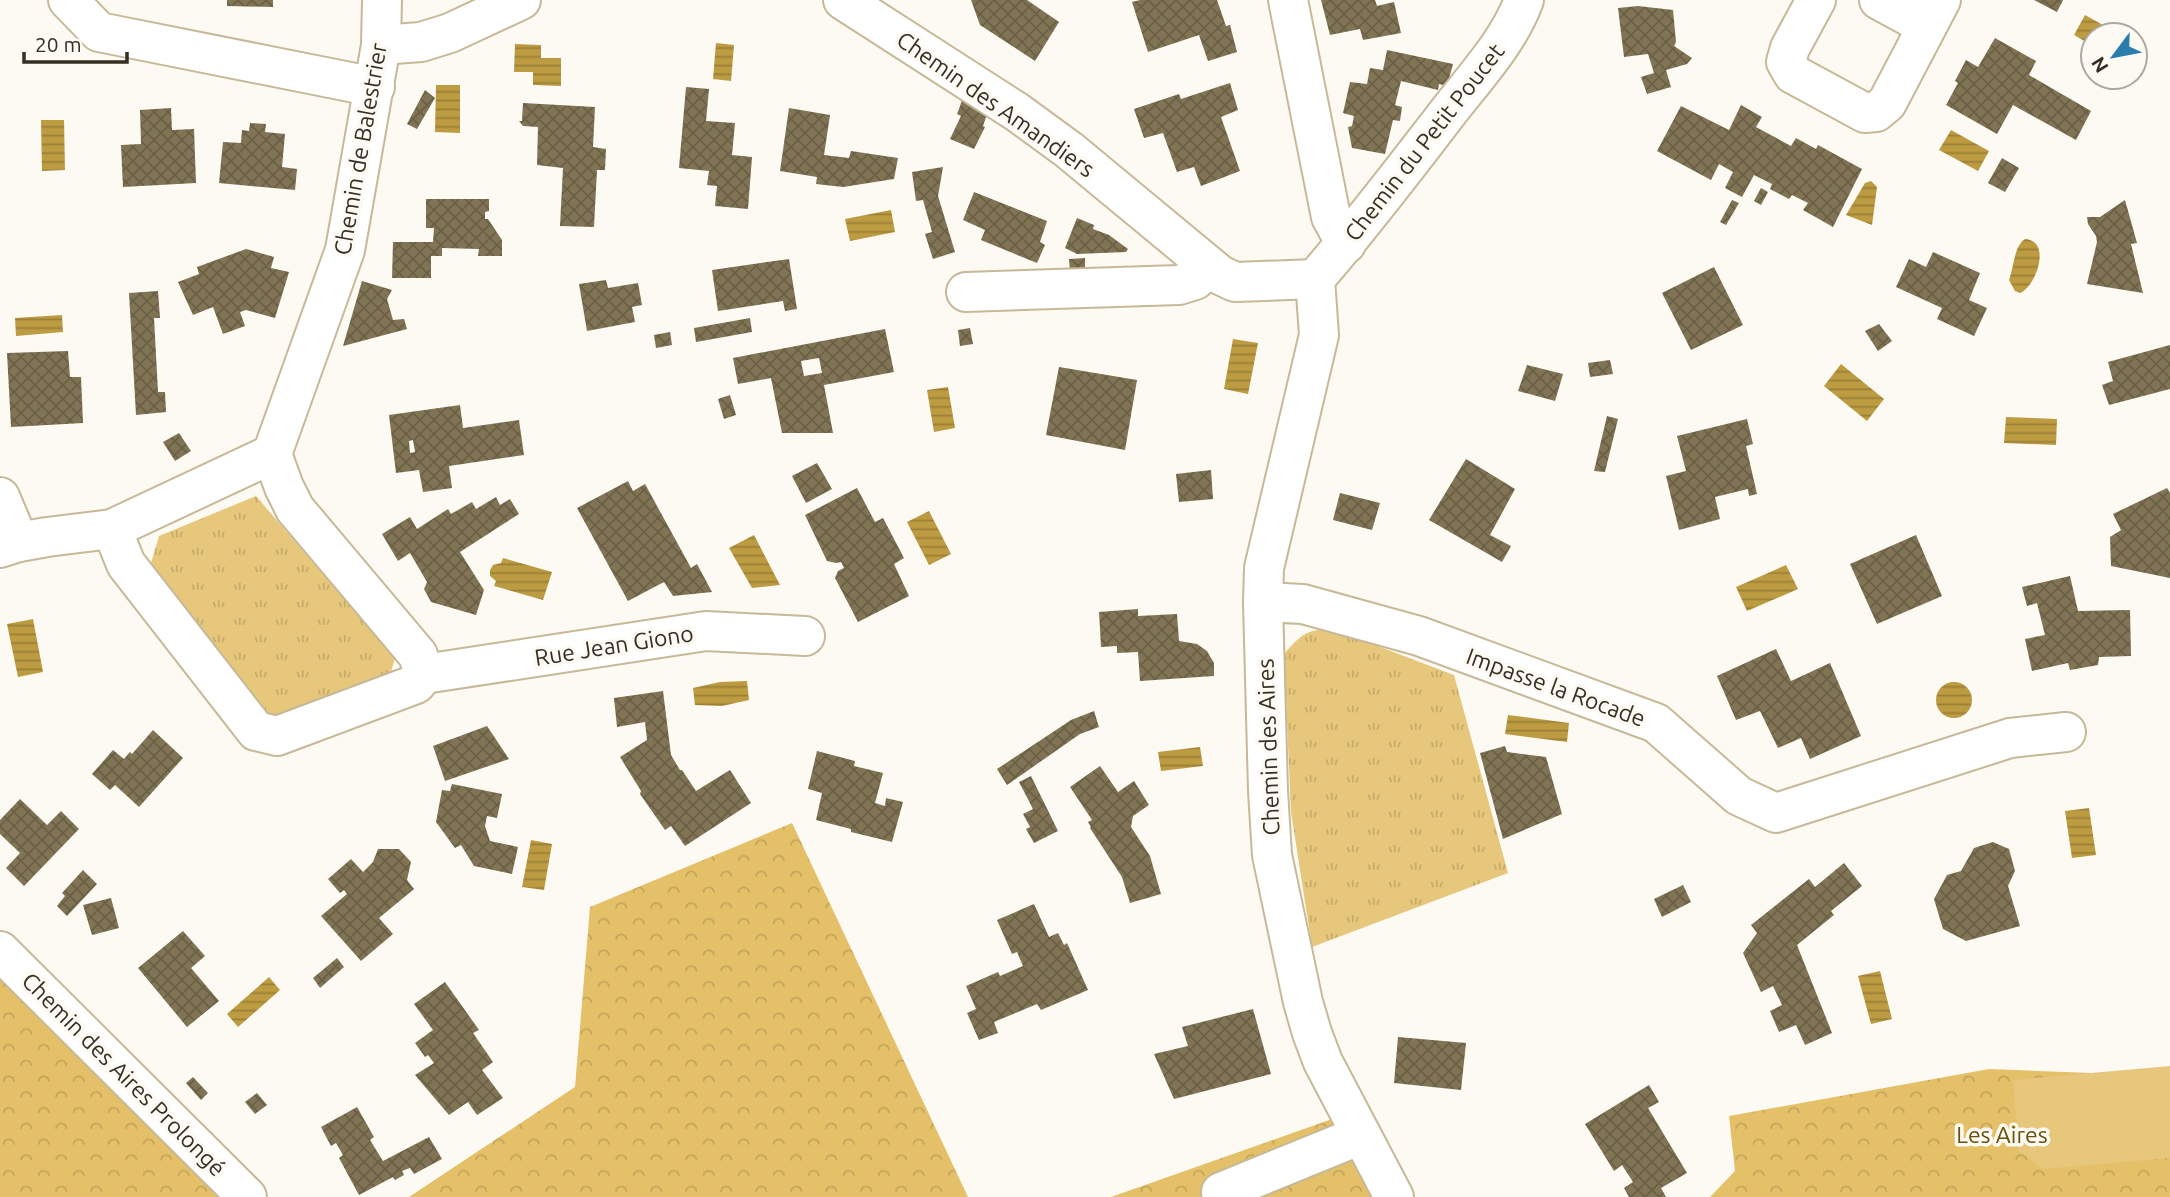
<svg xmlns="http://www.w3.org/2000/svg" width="2170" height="1197" viewBox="0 0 2170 1197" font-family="Ubuntu,sans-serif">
<defs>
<pattern id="grass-tufts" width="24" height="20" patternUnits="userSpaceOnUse" patternTransform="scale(1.75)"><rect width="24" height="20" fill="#e6c77b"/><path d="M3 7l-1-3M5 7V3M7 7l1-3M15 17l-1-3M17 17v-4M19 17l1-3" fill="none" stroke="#c6ab6a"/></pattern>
<pattern id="forest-crowns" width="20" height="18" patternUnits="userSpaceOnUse" patternTransform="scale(1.75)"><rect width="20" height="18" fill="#e4c068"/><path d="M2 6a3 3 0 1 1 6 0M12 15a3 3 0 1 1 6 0" fill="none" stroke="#c4a55a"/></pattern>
<pattern id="water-rules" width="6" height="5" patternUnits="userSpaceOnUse" patternTransform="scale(1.75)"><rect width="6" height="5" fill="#bd9b41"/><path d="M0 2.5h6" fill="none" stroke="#9a7f36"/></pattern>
<pattern id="building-cross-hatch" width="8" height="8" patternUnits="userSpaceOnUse" patternTransform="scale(1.75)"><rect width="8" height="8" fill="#817455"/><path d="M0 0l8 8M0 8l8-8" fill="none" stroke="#6a6046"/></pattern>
</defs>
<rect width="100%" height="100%" fill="#fdfaf3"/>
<!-- grass -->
<g fill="url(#grass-tufts)">
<polygon points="256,496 395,658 389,679 282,718 262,711 151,563 159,536"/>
<path d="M1330,628l124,47 54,198 -196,74 -21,-135 -7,-158c17,-19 20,-23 46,-26z"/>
</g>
<!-- forest -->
<g fill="url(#forest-crowns)">
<polygon points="792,823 968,1197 409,1197 575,1087 590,907"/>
<polygon points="0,958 232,1197 0,1197"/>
<polygon points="1989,1069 2170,1076 2170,1197 1710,1197 1735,1171 1729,1116"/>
<polygon points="1349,1113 1391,1197 1111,1197"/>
</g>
<!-- pitch -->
<polygon fill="#e6c77b" points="2170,1066 2170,1158 2043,1169 2019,1151 2013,1080"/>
<!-- water -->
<g fill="url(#water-rules)">
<polygon points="2085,15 2121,35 2093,35 2093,46 2074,35"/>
<polygon points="716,43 734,45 731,81 713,79"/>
<polygon points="515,44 541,45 541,58 561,58 561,86 533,85 533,72 514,72"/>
<polygon points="436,85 460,85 460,133 435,132"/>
<polygon points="41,120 64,120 65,170 42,171"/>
<polygon points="1951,130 1989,151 1978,171 1939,150"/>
<polygon points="1871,181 1877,187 1872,225 1846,215 1865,183"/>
<polygon points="891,210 895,232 850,241 845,219"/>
<path d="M2025,239c28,2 10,49 -5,54l-5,-2 -6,-11c5,-13 5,-34 16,-41z"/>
<polygon points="62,315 63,332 16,336 15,318"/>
<polygon points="1233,339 1258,343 1248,394 1224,389"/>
<polygon points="1841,364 1884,399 1867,421 1824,386"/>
<polygon points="948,387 955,428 934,432 927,390"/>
<polygon points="2006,417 2057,419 2056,445 2004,443"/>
<polygon points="929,511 951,554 929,565 907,522"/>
<polygon points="754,535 780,585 752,588 729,548"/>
<polygon points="503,558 552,572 543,600 494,586 496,581 490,576 490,570 493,565 501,563"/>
<polygon points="1786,565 1798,589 1747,611 1736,587"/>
<polygon points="33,619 43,672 18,677 7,624"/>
<polygon points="747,681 749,700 722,706 695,705 693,688 720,682"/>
<circle cx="1954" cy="700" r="18"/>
<polygon points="1508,715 1569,723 1567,742 1505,734"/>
<polygon points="1200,747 1203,766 1161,771 1158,752"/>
<polygon points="2089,808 2096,855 2072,858 2065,811"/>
<polygon points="531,840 552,844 544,890 522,887"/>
<polygon points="1880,971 1892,1019 1871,1024 1858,976"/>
<polygon points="269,977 280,990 238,1027 227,1014"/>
</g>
<!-- building -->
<g fill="url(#building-cross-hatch)" fill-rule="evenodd">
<polygon points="227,0 273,0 273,7 227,6"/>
<polygon points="971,0 1027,0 1059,22 1035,61 980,25"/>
<polygon points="1140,0 1217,0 1226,26 1230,25 1237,52 1208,61 1199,35 1148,52 1132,2"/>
<polygon points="1321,0 1375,0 1377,6 1394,2 1401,33 1363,40 1360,29 1330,35"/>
<polygon points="2034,0 2063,0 2057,12"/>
<polygon points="1638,6 1673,10 1676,42 1674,46 1692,58 1687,64 1666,70 1671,87 1647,94 1641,77 1654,73 1648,54 1624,57 1618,8"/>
<polygon points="1995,38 2036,61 2029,75 2091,111 2076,140 2013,105 1997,134 1946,105 1958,83 1955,81 1966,60 1978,67"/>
<polygon points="1387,50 1453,64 1447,86 1439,84 1438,90 1401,81 1395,105 1402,107 1400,121 1393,120 1385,154 1352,148 1348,127 1352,126 1354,116 1343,113 1350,82 1367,84 1370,68 1383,70"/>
<polygon points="1230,83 1238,110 1221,117 1240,171 1201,186 1194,167 1177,172 1163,133 1144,138 1134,109 1179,94 1181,99"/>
<polygon points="686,87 709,89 706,121 735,123 732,155 752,157 748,209 715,206 717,186 707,185 709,171 679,168"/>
<polygon points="425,90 435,98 417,129 407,124"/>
<polygon points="963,98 987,114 983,126 985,127 974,149 950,139 961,116 957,114"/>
<polygon points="523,103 595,107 593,147 606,149 605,170 597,170 594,227 560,226 563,168 537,165 538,127 523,126 519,121 522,121"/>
<polygon points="1741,105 1762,117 1756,127 1791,146 1796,138 1816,149 1818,145 1862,169 1833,227 1803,210 1808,203 1792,195 1789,199 1770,189 1772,184 1754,175 1742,197 1725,188 1733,172 1719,164 1711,180 1657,151 1681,106 1729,130"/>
<polygon points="171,108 172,130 194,129 196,183 123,187 121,145 141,144 140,110"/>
<polygon points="789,108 830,115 824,155 849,158 851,151 898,158 894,179 843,187 816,184 817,177 780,171"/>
<polygon points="250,123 266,124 265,132 285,134 282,167 297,169 295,190 219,183 223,142 241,143 242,130 249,131"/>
<polygon points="2002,158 2019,168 2005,192 1988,183"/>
<polygon points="943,167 938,196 955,252 933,259 925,234 932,232 923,200 916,201 912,172"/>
<polygon points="1761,188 1768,192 1761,205 1754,201"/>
<polygon points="974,192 1047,221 1040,242 1045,245 1037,263 981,240 985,230 963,220"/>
<polygon points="426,199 489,199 489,211 485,212 485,219 488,219 502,240 502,256 478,256 479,249 442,248 442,256 431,256 431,278 392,278 393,242 433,242 434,228 426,228"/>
<polygon points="1732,200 1739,203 1726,225 1720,222"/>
<polygon points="2125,200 2137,243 2131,244 2143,293 2087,284 2097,242 2096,236 2088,224 2087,217 2100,217"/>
<polygon points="1077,218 1094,225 1093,229 1109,235 1128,249 1126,252 1077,254 1065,248"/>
<polygon points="246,249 274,257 271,268 289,272 275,318 246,310 240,312 245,326 223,334 213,307 193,315 178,282 199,274 197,267"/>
<polygon points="1933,252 1980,273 1969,300 1987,308 1974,336 1937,319 1942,308 1896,287 1909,259 1926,267"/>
<polygon points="1085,258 1085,271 1070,272 1069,259"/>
<polygon points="789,259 797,309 785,311 783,301 718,311 712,270"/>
<polygon points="1714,267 1743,325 1691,350 1662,293"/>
<polygon points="606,280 608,288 638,283 642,305 632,307 635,322 587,331 579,284"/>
<polygon points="362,281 392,290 387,299 393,320 404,319 407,329 343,346"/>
<polygon points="158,291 160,318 154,318 158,392 165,392 166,412 136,415 129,293"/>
<polygon points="750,318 752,332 696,342 694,328"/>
<polygon points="1879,324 1892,341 1878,351 1865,331"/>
<polygon points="970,328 973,344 960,346 958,330"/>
<path d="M885,329l9,43 -70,13 9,48h-51l-11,-55 -33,6 -5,-26zM819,358l3,15 -18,3 -3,-15z"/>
<polygon points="670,332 672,345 656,348 654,335"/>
<polygon points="2170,345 2170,389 2109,405 2102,385 2113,381 2108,362"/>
<polygon points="68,351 70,377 81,377 83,423 11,427 7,353"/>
<polygon points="1610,360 1613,374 1590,377 1588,363"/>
<polygon points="1527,365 1563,374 1555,401 1518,391"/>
<polygon points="1059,367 1137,380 1125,450 1046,435"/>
<polygon points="730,395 736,415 724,419 718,399"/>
<path d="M460,405l3,23 56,-8 5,35 -75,11 3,22 -29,4 -4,-22 -23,3 -7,-58zM413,440l2,12 -5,1 -1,-12z"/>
<polygon points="1607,416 1618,419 1605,472 1594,471"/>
<polygon points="1747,419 1753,444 1746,446 1757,494 1749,496 1748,489 1715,497 1720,519 1679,530 1666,476 1686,471 1677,436"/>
<polygon points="179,433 191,451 175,461 163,442"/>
<polygon points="1466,459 1515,489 1490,535 1511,546 1502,562 1429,520"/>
<polygon points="817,463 832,489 806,503 792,476"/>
<polygon points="1211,470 1213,499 1179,502 1176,474"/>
<polygon points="628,481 633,491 645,484 691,568 697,564 712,592 673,596 664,582 628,601 577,508"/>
<polygon points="857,488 875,522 883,518 904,558 894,564 909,596 858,622 835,578 838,571 844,568 841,562 836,563 827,561 805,515"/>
<polygon points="2167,488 2170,493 2170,578 2111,566 2110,537 2121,530 2113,514"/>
<polygon points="1340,493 1380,503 1372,530 1333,520"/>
<polygon points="496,497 500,505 510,499 519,514 460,552 484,590 476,615 431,602 424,589 427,582 410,553 398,561 382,534 410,517 417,529 448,509 451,514 472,502 476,509"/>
<polygon points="1916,535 1942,596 1877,624 1850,564"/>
<polygon points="2070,576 2078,611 2130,610 2131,656 2099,657 2098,665 2070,670 2068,663 2032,671 2025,639 2045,635 2037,603 2027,606 2022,587"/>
<polygon points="1138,609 1138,616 1177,614 1179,641 1197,644 1207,651 1214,663 1214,676 1140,681 1138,652 1117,653 1117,646 1101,647 1099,612"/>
<polygon points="1776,649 1791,681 1830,663 1861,736 1810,759 1801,738 1778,748 1760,711 1736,720 1717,676"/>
<polygon points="663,691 671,755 680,770 682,770 696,791 730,770 751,803 685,846 671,826 665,830 640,794 641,791 620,757 647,740 645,722 617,727 614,698"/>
<polygon points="1094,711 1099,727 1080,734 1007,785 997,769 1071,720"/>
<polygon points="487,726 509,759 445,781 433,746"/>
<polygon points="153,730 183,758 139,807 115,785 110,790 92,774 113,750 124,759 130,752 132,754"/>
<polygon points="1505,746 1507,752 1546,757 1562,814 1503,839 1480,753"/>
<polygon points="817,751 855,761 854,766 883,773 875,803 885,806 886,798 903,802 892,842 851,832 851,829 816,820 822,793 808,789"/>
<polygon points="1100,766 1118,792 1134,781 1149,805 1133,816 1131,827 1150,856 1161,894 1130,903 1122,877 1090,828 1091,827 1088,822 1092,820 1070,787"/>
<polygon points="1031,776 1058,831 1034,843 1026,829 1030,827 1023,814 1033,809 1019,782"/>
<polygon points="452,784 502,794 497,818 487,816 485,826 490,841 518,847 512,874 474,866 461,845 455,848 436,822 442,790 450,791"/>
<polygon points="20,799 47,825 61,811 79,829 24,886 6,868 20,853 0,834 0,820"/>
<polygon points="1993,842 2009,849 2015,871 2008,886 2020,926 1966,941 1943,929 1934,899 1947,875 1961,871 1974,848"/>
<polygon points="378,849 399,849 411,862 407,880 414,889 379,918 393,934 361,961 321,916 347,894 344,890 340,893 328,879 351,859 363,872 373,862"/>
<polygon points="1844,863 1862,886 1831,911 1834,915 1797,945 1832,1033 1805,1045 1796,1025 1779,1032 1770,1011 1782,1005 1773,986 1761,992 1743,953 1757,933 1751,925 1809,879 1815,887"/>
<polygon points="83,870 97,884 67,916 57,906 65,896 62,893"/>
<polygon points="1683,885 1691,902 1662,917 1654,899"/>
<polygon points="111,898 119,928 92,935 83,905"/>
<polygon points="1034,904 1049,937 1058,933 1064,945 1067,943 1088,990 1041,1010 1037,1004 994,1022 998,1033 979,1040 967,1013 976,1009 966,986 998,972 1000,976 1023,966 1017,952 1012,954 997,920"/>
<polygon points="183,931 205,956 191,968 219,1001 187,1027 138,968"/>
<polygon points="337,958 344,967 320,988 313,978"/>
<polygon points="445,982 479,1030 473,1033 493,1062 482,1070 503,1098 477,1115 468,1102 449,1115 415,1075 434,1063 428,1055 425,1057 415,1043 433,1030 414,1004"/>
<polygon points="1253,1009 1271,1074 1174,1099 1154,1054 1188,1046 1182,1027"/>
<polygon points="1398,1037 1466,1043 1461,1090 1394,1083"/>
<polygon points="193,1077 208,1093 201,1100 186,1083"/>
<polygon points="1649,1085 1659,1102 1648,1108 1687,1173 1661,1188 1666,1197 1629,1197 1624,1188 1633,1182 1622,1165 1614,1171 1585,1124"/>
<polygon points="257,1093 267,1105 255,1114 245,1102"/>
<polygon points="357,1107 374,1137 370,1140 383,1161 429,1137 442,1159 414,1174 410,1168 402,1171 404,1175 395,1180 393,1177 359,1195 339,1158 343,1155 336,1143 331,1146 321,1127"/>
</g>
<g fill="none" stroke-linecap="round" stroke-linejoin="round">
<!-- minor casing -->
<g stroke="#c7b998" stroke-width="42">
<g id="minor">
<polyline points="68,0 99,32 375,87"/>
<polyline points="843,0 1017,112 1069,150 1220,275 1235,282 1315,279"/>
<polyline points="1288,0 1331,217 1346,244"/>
<polyline points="1816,0 1790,48 1786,62 1793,74 1865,113 1876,112 1887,103 1941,0"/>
<polyline points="1879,0 1927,26"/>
<polyline points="381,45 421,42 450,33 521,0"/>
<polyline points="1315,279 1319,335 1264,568 1263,602 1268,791 1272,855 1303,1002 1312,1033 1323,1062 1394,1197"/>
<path d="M1315,279c47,-54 90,-111 134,-168 27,-35 60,-70 75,-111"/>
<polyline points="966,292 1179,285 1195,280 1209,267"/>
<polyline points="272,454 284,487 295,509 418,655 424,674"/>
<polyline points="0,497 19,542"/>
<polyline points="112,529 126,564 256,731 277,736 416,684 424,674"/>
<polyline points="0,548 19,542 47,537 112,529 272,454 345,250 381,45 382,0"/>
<polyline points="1263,602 1303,604 1419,636 1656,723 1739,796 1776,813 2010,738 2066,732"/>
<polyline points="424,674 706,631 805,636"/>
<polyline points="0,951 247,1197"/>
<polyline points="1221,1192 1361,1135"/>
</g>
</g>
<!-- minor -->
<use href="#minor" stroke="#fff" stroke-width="38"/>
</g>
<g text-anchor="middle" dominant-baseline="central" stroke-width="7" stroke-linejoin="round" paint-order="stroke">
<!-- street labels -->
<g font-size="23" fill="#342f22" stroke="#fdfaf3">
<text transform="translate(996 104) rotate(35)">Chemin des Amandiers</text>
<text transform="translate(1424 142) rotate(-52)">Chemin du Petit Poucet</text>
<text transform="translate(360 149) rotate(-80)">Chemin de Balestrier</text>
<text transform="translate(614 645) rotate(-9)">Rue Jean Giono</text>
<text transform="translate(1556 687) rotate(20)">Impasse la Rocade</text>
<text transform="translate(1268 747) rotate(-92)">Chemin des Aires</text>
<text transform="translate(124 1074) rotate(45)">Chemin des Aires Prolongé</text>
</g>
<!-- park labels -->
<g font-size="23" fill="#685009" stroke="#fdfaf3">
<text x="2002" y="1134">Les Aires</text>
</g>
</g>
<!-- north arrow -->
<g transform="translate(2114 56) rotate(238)"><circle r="33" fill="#fdfaf3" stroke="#ada99f" stroke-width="2"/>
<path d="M0-5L12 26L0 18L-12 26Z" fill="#287dad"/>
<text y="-10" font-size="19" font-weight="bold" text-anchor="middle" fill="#342f22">N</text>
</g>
<!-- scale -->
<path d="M24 52v10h103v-10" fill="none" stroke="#342f22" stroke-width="3.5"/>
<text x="35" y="52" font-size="21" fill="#342f22" stroke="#fdfaf3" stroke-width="5" paint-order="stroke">20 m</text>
</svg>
